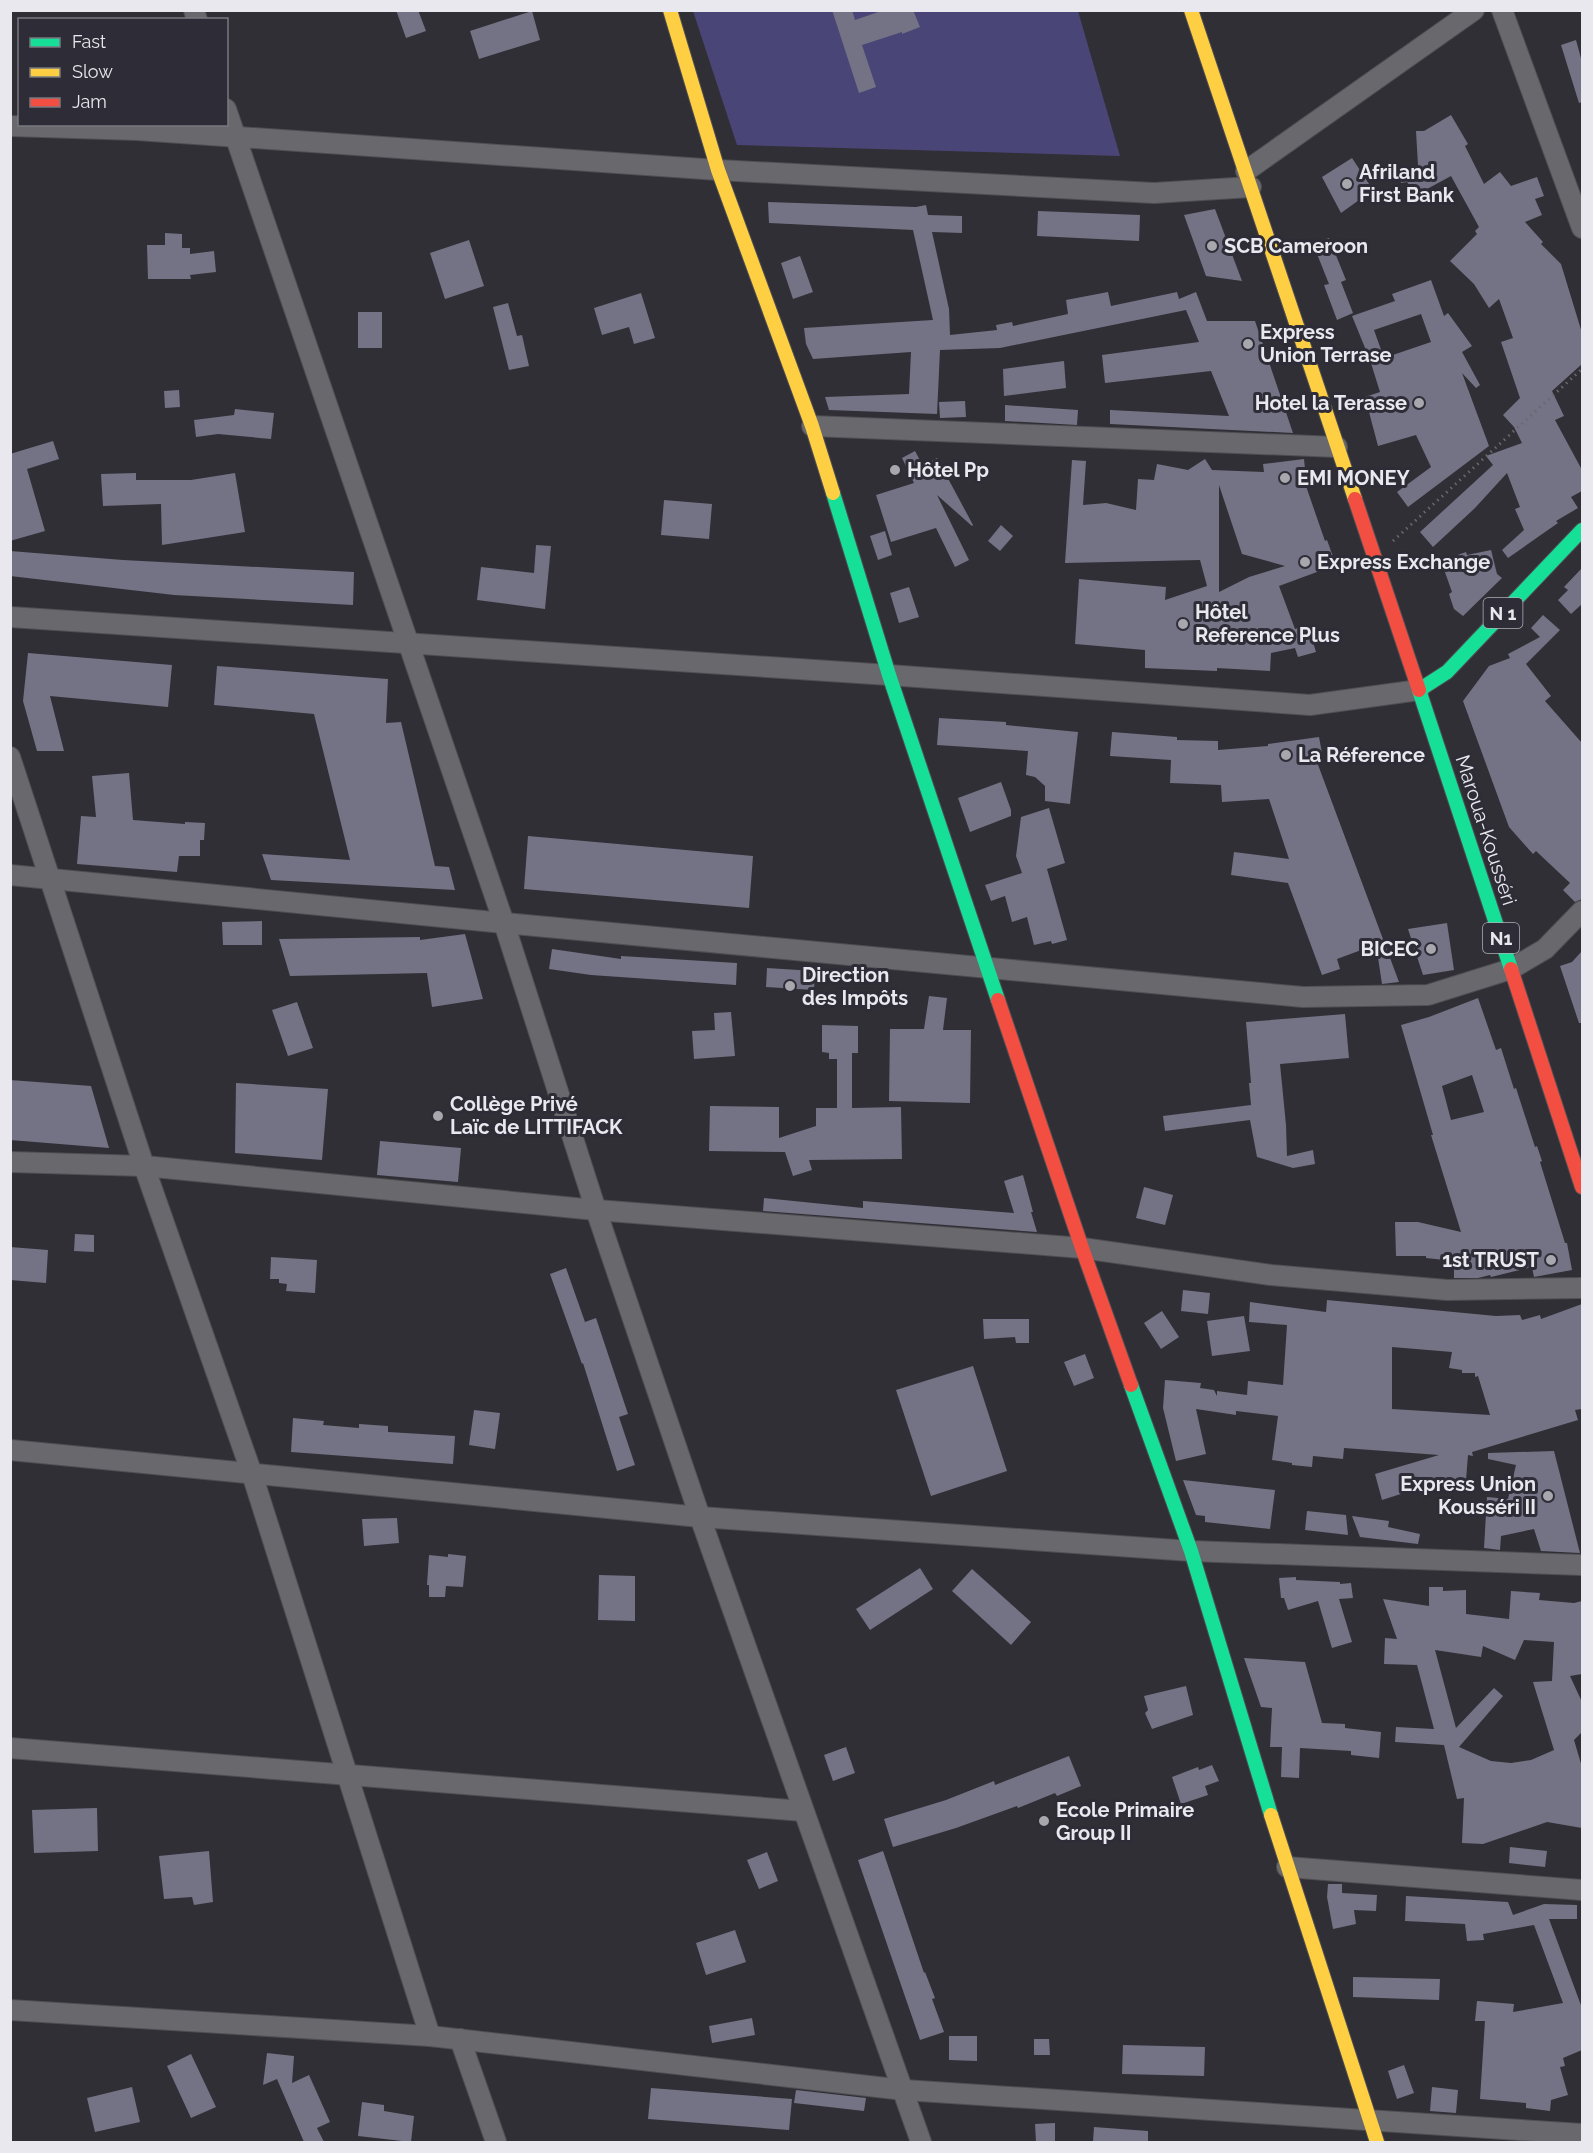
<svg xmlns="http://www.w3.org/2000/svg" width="1593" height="2153" viewBox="0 0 1593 2153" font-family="Raleway,sans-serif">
<rect width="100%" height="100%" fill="#302f35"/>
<!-- green -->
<polygon fill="#4a4577" points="693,11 1078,11 1120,156 737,145"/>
<!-- building -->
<g fill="#747285" fill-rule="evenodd">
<polygon points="396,10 418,10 426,31 406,38"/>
<polygon points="832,10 852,10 855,20 884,10 913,10 920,27 902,34 902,32 862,45 876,87 859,93"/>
<polygon points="532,11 540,40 479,59 470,31"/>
<polygon points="1576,40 1582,62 1582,102 1579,103 1561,45"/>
<polygon points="1451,115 1468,144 1465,146 1484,184 1500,172 1511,186 1537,177 1544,196 1535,199 1542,215 1525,222 1543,242 1541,244 1561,264 1582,333 1582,364 1552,391 1564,416 1555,420 1582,470 1582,491 1571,497 1578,508 1556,521 1558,523 1508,558 1502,550 1524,530 1515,509 1520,507 1507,473 1475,508 1433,547 1420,532 1493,465 1486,456 1522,443 1514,427 1503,415 1520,398 1501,342 1513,338 1499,299 1489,308 1474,284 1450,261 1477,234 1475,231 1479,227 1451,176 1416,195 1407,182 1401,183 1399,169 1418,165 1416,131 1424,131"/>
<polygon points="1352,158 1373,190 1341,213 1322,177"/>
<polygon points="768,202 916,207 926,205 928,215 962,216 962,233 932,232 949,309 950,335 997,330 996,325 1012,322 1013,326 1068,314 1066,300 1108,292 1111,306 1177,292 1179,299 1196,292 1207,321 1255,321 1293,433 1110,424 1110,410 1229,416 1211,371 1105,383 1102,355 1199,342 1186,310 1000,348 940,350 937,414 829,410 825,397 909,394 911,352 813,359 806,344 804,328 933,320 913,230 769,223"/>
<polygon points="1215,209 1242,281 1206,276 1184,215"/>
<polygon points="1038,211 1140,215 1139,241 1037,236"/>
<polygon points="165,233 182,234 182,248 190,248 190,254 214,251 216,272 190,275 191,279 148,279 147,245 165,245"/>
<polygon points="1329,238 1346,280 1341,282 1353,313 1337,320 1324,285 1329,284 1313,244"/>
<polygon points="469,240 484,286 445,299 430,253"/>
<polygon points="800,256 813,292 793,299 781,263"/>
<path d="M1431,280l13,36 4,-3 24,33 -10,6 18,33 -4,3 -14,-15 27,73 -81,61 -11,-15 34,-25 -15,-32 -38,11 -13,-49 15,-5 -10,-32 -18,-44 43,-15 -3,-7zM1421,314l10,28 -47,16 -10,-28z"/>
<polygon points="641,293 655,338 634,344 629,327 602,335 594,308"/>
<polygon points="508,303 517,336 522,335 529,366 509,370 493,307"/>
<rect x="358" y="312" width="24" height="36"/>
<polygon points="1064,361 1066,388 1004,396 1003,369"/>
<polygon points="179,390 180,407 165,408 164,391"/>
<polygon points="965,401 966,417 940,418 939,402"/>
<polygon points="1005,405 1078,410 1077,425 1005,421"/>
<polygon points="235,409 274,413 271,439 218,434 196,437 194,420 234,415"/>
<polygon points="53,441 59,459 27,469 45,531 10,541 10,454"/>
<polygon points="915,451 923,466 937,458 973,525 972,526 937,495 969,560 955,567 936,528 891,542 876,495 914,483 902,458"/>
<path d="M1205,459l7,11 52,2 -1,-8 41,-5 3,30 18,52 2,-1 9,25 -57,21 16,43 13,-4 8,27 -18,5 -3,-9 -24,5 -1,18 -53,-3v3l-72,-3v-18l-70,-6 4,-65 87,8 -1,13 42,-14 -7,-26 -135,3 7,-103 14,1 -3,44 23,-2 30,7 2,-31 16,1 3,-16 31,6zM1219,485l23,69 43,12 -36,11 -30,15z"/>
<polygon points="136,473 136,480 191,480 235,473 245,532 162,545 161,504 103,506 101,474"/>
<polygon points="664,500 712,504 709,539 661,535"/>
<polygon points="1001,525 1013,536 1000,551 988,541"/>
<polygon points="885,531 892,555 878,560 870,536"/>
<polygon points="536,545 551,546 545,609 477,600 481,567 534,573"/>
<polygon points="1491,550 1497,574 1502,578 1463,616 1454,609 1449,594 1452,592 1441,561 1466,552 1467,555"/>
<polygon points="10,551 123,560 354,572 353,605 174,595 10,576"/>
<polygon points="1582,568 1582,604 1571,614 1558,600 1568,590 1564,587"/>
<polygon points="909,587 919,617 899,623 890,593"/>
<polygon points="1543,615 1560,630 1526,664 1551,696 1545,701 1582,743 1582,899 1575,902 1563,890 1570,883 1536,851 1533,854 1509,827 1463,701 1489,666 1510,658 1508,654 1540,637 1531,628"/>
<polygon points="28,653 172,665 168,707 50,696 64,751 37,751 23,701"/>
<polygon points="217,666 388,679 386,723 401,722 435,866 449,867 455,890 271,880 262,854 350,860 314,714 214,705"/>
<polygon points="939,718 1006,722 1006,725 1078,732 1070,804 1045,801 1045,786 1035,777 1026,775 1028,751 937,745"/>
<polygon points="1112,732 1177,737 1177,740 1218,741 1218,750 1268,746 1268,744 1319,737 1322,753 1314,754 1399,982 1382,984 1377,951 1366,954 1364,949 1337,959 1340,969 1322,975 1288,883 1231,875 1234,852 1289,859 1269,799 1222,802 1221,785 1170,783 1171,760 1110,756"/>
<polygon points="129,773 133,820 185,824 185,822 205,823 204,840 200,840 200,856 179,856 177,872 77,864 81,816 96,817 92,776"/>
<polygon points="1001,782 1011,810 1011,816 970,832 958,798"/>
<polygon points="1049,808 1065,863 1047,869 1067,940 1052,944 1051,941 1034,945 1027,917 1012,922 1005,896 991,901 985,885 1022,873 1016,856 1021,817"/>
<polygon points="528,836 753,856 749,908 524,889"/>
<polygon points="262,921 262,945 223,945 222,922"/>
<polygon points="1447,923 1454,970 1423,975 1408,929"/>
<polygon points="465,934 483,999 432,1007 427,973 290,976 279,939 420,937 420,940"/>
<polygon points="552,949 621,959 621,956 737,963 736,985 591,975 549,969"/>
<polygon points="1582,951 1582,1023 1579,1023 1560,966 1572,962"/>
<polygon points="767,968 815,971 814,990 766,987"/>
<polygon points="929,996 947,998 943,1030 971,1030 970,1103 889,1101 890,1029 924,1029"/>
<path d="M1478,998l18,52 5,-2 13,41 2,-1 19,59 2,-1 5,15 -2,1 13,42 12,39h2l5,27 -38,7 -2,-10 -41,10 -1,-2 -12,3h-24v-17l-28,-3v-2h-30l-1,-34h23l43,10 -30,-97h2l-32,-110 28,-8zM1472,1075l12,37 -33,8 -9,-34z"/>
<polygon points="297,1002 313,1048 288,1056 272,1010"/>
<polygon points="731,1012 735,1056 694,1059 692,1031 715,1030 714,1013"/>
<polygon points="1345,1014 1349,1058 1280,1064 1286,1125 1287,1156 1313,1150 1315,1164 1293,1168 1257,1157 1250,1120 1165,1131 1163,1116 1251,1105 1249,1083 1251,1083 1246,1022"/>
<polygon points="822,1025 858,1026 858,1053 852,1053 852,1108 901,1107 902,1159 809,1160 812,1170 793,1176 785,1152 709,1151 710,1106 779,1107 779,1138 816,1126 816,1108 837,1108 837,1059 829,1059 829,1053 822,1052"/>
<polygon points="10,1080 91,1086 109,1148 10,1140"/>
<polygon points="236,1083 328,1089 322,1160 235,1153"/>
<polygon points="380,1141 461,1148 458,1182 377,1175"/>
<polygon points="1023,1175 1033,1212 1031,1212 1037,1232 763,1211 764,1198 863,1208 863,1201 1014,1213 1004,1181"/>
<polygon points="1144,1187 1173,1195 1165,1225 1136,1218"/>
<polygon points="75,1234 94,1235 94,1252 74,1251"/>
<polygon points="10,1247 48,1250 46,1283 10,1280"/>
<polygon points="271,1257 317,1260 315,1293 286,1291 287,1284 279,1283 279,1279 270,1279"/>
<polygon points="566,1268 585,1322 596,1318 628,1414 619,1417 635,1465 617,1471 583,1363 582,1364 550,1274"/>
<polygon points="1183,1290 1210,1293 1208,1314 1181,1311"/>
<path d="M1327,1300l169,16 24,-1 2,5 18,-5 1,4 41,-15v105l-7,1 3,10 -106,32 1,4 -5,-1 -2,25 -63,-4 4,16 -25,8 -7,-26 64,-19 -95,-7 -1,11 -30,-3 -1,11 -20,-2v-2l-20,-3 6,-44 -42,-5v4l-40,-6 10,45 -30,7 -13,-53 2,-28 36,3 -1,5 14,2 3,6v-5l30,4 1,-14 35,4 4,-60 -38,-3 1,-20 76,10zM1392,1347l60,5 -3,16 13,2v3h13v4l3,-1 12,39 -98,-6z"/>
<polygon points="1162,1311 1179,1337 1161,1349 1144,1323"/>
<polygon points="1244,1316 1250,1351 1212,1356 1207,1321"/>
<polygon points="983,1319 1029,1319 1029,1343 1016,1343 1015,1337 984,1339"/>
<polygon points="1085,1354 1094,1378 1074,1386 1064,1362"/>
<polygon points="973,1366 1007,1471 931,1496 896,1390"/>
<polygon points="474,1410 500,1413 495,1449 469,1445"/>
<polygon points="293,1418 324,1421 323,1425 359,1428 359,1424 388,1426 388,1432 455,1436 453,1464 291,1452"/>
<polygon points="1554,1451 1580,1553 1541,1551 1534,1529 1501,1536 1500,1550 1484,1548 1487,1497 1508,1499 1516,1465 1488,1459 1488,1453"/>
<polygon points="1183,1480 1275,1490 1270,1529 1205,1522 1205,1516 1196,1515"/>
<polygon points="1307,1511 1346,1515 1348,1535 1305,1530"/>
<polygon points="1352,1516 1389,1521 1388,1527 1420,1534 1418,1544 1360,1537"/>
<polygon points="397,1518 399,1543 364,1546 362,1519"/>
<polygon points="448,1554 466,1556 463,1587 446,1586 445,1597 429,1597 429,1585 427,1585 429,1555 448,1557"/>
<polygon points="920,1568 933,1589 870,1630 856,1609"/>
<polygon points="972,1569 1031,1622 1011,1645 952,1591"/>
<polygon points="599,1575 635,1576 635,1621 598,1620"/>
<polygon points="1296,1577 1296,1580 1340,1582 1340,1584 1351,1583 1353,1598 1339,1599 1352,1642 1332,1648 1318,1601 1288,1610 1284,1598 1281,1598 1279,1578"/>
<path d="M1429,1587h14v4l23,-1v24l43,5 2,-28 29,2 -1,7 35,3 8,-2v73l-12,2 12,26v30l-8,8 8,27v61l-35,-6 -64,22 -21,-1 2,-45 -7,1 -13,-54 -49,-3 1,-15 38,2 -17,-64 -33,-1 1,-26 12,1 -14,-40 46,7zM1524,1640l30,2 -2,39 -19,1 21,68 -23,10 -20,3 -20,-2 -32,-14 44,-51 -9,-8 -38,40 -21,-78 46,7 2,-11 32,14z"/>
<polygon points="1244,1658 1305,1662 1322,1723 1345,1724 1345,1728 1381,1732 1379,1758 1351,1755 1351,1751 1300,1748 1299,1778 1281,1777 1282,1747 1270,1747 1272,1708 1261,1707"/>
<polygon points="1186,1686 1193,1715 1152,1729 1145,1713 1148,1710 1144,1696"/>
<polygon points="846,1747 855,1773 833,1781 824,1755"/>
<polygon points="1069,1756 1081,1786 1057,1796 1055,1793 1018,1808 1017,1806 956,1828 893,1847 884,1819 946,1800 994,1781 995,1785"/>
<polygon points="1212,1765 1219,1781 1205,1786 1208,1795 1181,1804 1172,1777 1198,1767 1199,1770"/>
<polygon points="97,1808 98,1851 34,1853 32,1810"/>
<polygon points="1510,1847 1547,1851 1545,1867 1509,1863"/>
<polygon points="209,1851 213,1902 194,1905 192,1897 164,1899 159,1856"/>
<polygon points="883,1851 924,1973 925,1972 935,1998 932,1999 944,2032 920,2040 858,1860"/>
<polygon points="767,1852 778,1881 759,1889 747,1860"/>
<polygon points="1328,1884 1342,1884 1342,1893 1377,1895 1376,1911 1354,1910 1356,1924 1333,1929 1327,1897"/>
<polygon points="1406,1896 1508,1902 1513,1915 1544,1904 1577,1905 1577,1919 1549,1919 1582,2008 1582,2050 1563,2058 1565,2066 1560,2067 1568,2095 1551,2100 1550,2111 1526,2108 1526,2103 1480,2099 1485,2021 1475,2021 1477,2001 1514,2004 1513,2012 1563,2003 1534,1925 1483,1934 1484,1940 1467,1941 1465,1924 1405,1921"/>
<polygon points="735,1930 746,1962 706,1975 696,1943"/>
<polygon points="1353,1977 1440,1979 1439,2000 1353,1997"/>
<polygon points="752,2018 755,2035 712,2043 709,2026"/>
<polygon points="949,2036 977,2036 977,2061 949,2060"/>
<polygon points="1034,2039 1049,2039 1050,2055 1034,2055"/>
<polygon points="1123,2045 1205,2047 1204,2076 1122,2074"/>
<polygon points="267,2053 294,2056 292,2083 309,2075 330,2122 317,2128 324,2142 304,2142 277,2079 263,2085"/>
<polygon points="191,2054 216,2107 191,2118 167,2066"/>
<polygon points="1404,2065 1414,2093 1397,2099 1388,2071"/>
<polygon points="132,2087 140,2122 95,2132 87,2098"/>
<polygon points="1432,2087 1458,2090 1456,2113 1430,2111"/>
<polygon points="651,2088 792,2099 789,2130 648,2119"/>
<polygon points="796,2090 866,2098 864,2111 794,2103"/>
<polygon points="362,2102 384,2105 384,2111 414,2116 411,2142 358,2136"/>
<polygon points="1055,2123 1055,2142 1036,2142 1035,2124"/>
<polygon points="1094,2127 1148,2131 1148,2142 1093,2142"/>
</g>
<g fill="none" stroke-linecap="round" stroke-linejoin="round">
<!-- street casing -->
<g stroke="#4e4e53" stroke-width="22">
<g id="street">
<polyline points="194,10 197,20"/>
<polyline points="1502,10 1582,228"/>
<polyline points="226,109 504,923 596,1210 700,1517 921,2142"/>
<polyline points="10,126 137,130 718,170 1154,193 1251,187"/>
<polyline points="1246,171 1474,10"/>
<polyline points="812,426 1337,447"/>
<polyline points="10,617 889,675 1310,705 1419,690"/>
<polyline points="10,757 144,1166 252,1474 430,2036"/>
<polyline points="10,875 504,923 1303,997 1428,995 1511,969 1545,949 1582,911"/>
<polyline points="10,1162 144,1166 596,1210 1082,1248 1271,1275 1447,1290 1582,1288"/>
<polyline points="10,1450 700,1517 1191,1551 1582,1565"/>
<polyline points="10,1748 803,1811"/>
<polyline points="1287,1867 1582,1890"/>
<polyline points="10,2010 430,2036 904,2090 1582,2134"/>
<polyline points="460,2039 496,2142"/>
</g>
</g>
<!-- fast casing -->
<g stroke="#4e4e53" stroke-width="16">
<g id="fast">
<polyline points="833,493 889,675 998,1000"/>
<polyline points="1511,969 1419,690 1447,672 1582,530"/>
<polyline points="1131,1385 1191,1551 1271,1815"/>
</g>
</g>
<!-- slow casing -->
<g stroke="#4e4e53" stroke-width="16">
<g id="slow">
<polyline points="670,10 718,170 812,426 833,493"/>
<polyline points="1191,10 1355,499"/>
<polyline points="1271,1815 1377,2142"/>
</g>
</g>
<!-- jam casing -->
<g stroke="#4e4e53" stroke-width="16">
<g id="jam">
<polyline points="1355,499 1419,690"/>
<polyline points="1511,969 1582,1187"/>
<polyline points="998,1000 1082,1248 1131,1385"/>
</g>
</g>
<!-- path -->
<polyline stroke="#69696c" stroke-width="3" stroke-dasharray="1.5 4.5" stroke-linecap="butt" points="1393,541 1582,369"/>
<!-- street -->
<use href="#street" stroke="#69696d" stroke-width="20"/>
<!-- fast -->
<use href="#fast" stroke="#16e098" stroke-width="14"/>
<!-- slow -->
<use href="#slow" stroke="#ffcf43" stroke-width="14"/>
<!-- jam -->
<use href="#jam" stroke="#f24e42" stroke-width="14"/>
</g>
<!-- markers -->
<g fill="#a8a7ad" stroke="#2e2d37" stroke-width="2">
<circle cx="1347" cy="184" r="6"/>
<circle cx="1212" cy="246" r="6"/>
<circle cx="1248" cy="344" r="6"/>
<circle cx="1419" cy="403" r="6"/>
<circle cx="895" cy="470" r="6"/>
<circle cx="1285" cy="478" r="6"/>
<circle cx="1305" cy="562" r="6"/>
<circle cx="1183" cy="624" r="6"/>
<circle cx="1286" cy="755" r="6"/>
<circle cx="1431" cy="949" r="6"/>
<circle cx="790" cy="986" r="6"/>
<circle cx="438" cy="1116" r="6"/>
<circle cx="1551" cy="1260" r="6"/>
<circle cx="1548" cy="1496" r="6"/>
<circle cx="1044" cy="1821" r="6"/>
</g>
<g text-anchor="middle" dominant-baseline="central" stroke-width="6" stroke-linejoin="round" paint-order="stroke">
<!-- shield labels -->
<g fill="#2e2d37" stroke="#b0b0b7" stroke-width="1.5">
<rect x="1483.5" y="598" width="39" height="30" rx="4.5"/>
<rect x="1483" y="923" width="36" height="30" rx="4.5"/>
</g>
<g font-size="18" font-weight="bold" fill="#e8e8ee">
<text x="1503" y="613">N 1</text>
<text x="1501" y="938">N1</text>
</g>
<!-- poi labels -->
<g font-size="20" font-weight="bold" fill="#e8e8ee" stroke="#2e2d37" text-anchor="start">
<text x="1359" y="172">Afriland<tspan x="1359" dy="23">First Bank</tspan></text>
<text x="1224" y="246">SCB Cameroon</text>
<text x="1260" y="332">Express<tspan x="1260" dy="23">Union Terrase</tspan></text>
<text x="1407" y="403" text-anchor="end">Hotel la Terasse</text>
<text x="907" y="470">Hôtel Pp</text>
<text x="1297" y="478">EMI MONEY</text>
<text x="1317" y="562">Express Exchange</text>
<text x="1195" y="612">Hôtel<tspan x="1195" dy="23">Reference Plus</tspan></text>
<text x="1298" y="755">La Réference</text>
<text x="1419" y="949" text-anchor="end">BICEC</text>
<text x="802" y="975">Direction<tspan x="802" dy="23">des Impôts</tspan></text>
<text x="450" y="1104">Collège Privé<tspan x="450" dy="23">Laïc de LITTIFACK</tspan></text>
<text x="1539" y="1260" text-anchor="end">1st TRUST</text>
<text x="1536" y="1484" text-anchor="end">Express Union<tspan x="1536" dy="23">Kousséri II</tspan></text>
<text x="1056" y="1810">Ecole Primaire<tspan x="1056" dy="23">Group II</tspan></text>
</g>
<!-- street labels -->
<g font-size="20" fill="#e8e8ee" stroke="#2e2d37">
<text transform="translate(1486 830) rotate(72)">Maroua-Kousséri</text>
</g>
</g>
<!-- border -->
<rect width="1593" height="2153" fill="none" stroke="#e8e8ee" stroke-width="24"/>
<!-- legend -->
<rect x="18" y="18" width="210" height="108" fill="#2e2d37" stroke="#787880" stroke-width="1.5"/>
<rect x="30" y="38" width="30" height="9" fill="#16e098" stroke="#787880" stroke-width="1.5"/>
<text x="72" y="48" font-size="18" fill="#e8e8ee">Fast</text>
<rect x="30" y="68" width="30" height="9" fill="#ffcf43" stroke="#787880" stroke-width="1.5"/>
<text x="72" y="78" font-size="18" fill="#e8e8ee">Slow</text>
<rect x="30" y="98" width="30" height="9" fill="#f24e42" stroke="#787880" stroke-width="1.5"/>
<text x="72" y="108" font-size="18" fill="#e8e8ee">Jam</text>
</svg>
